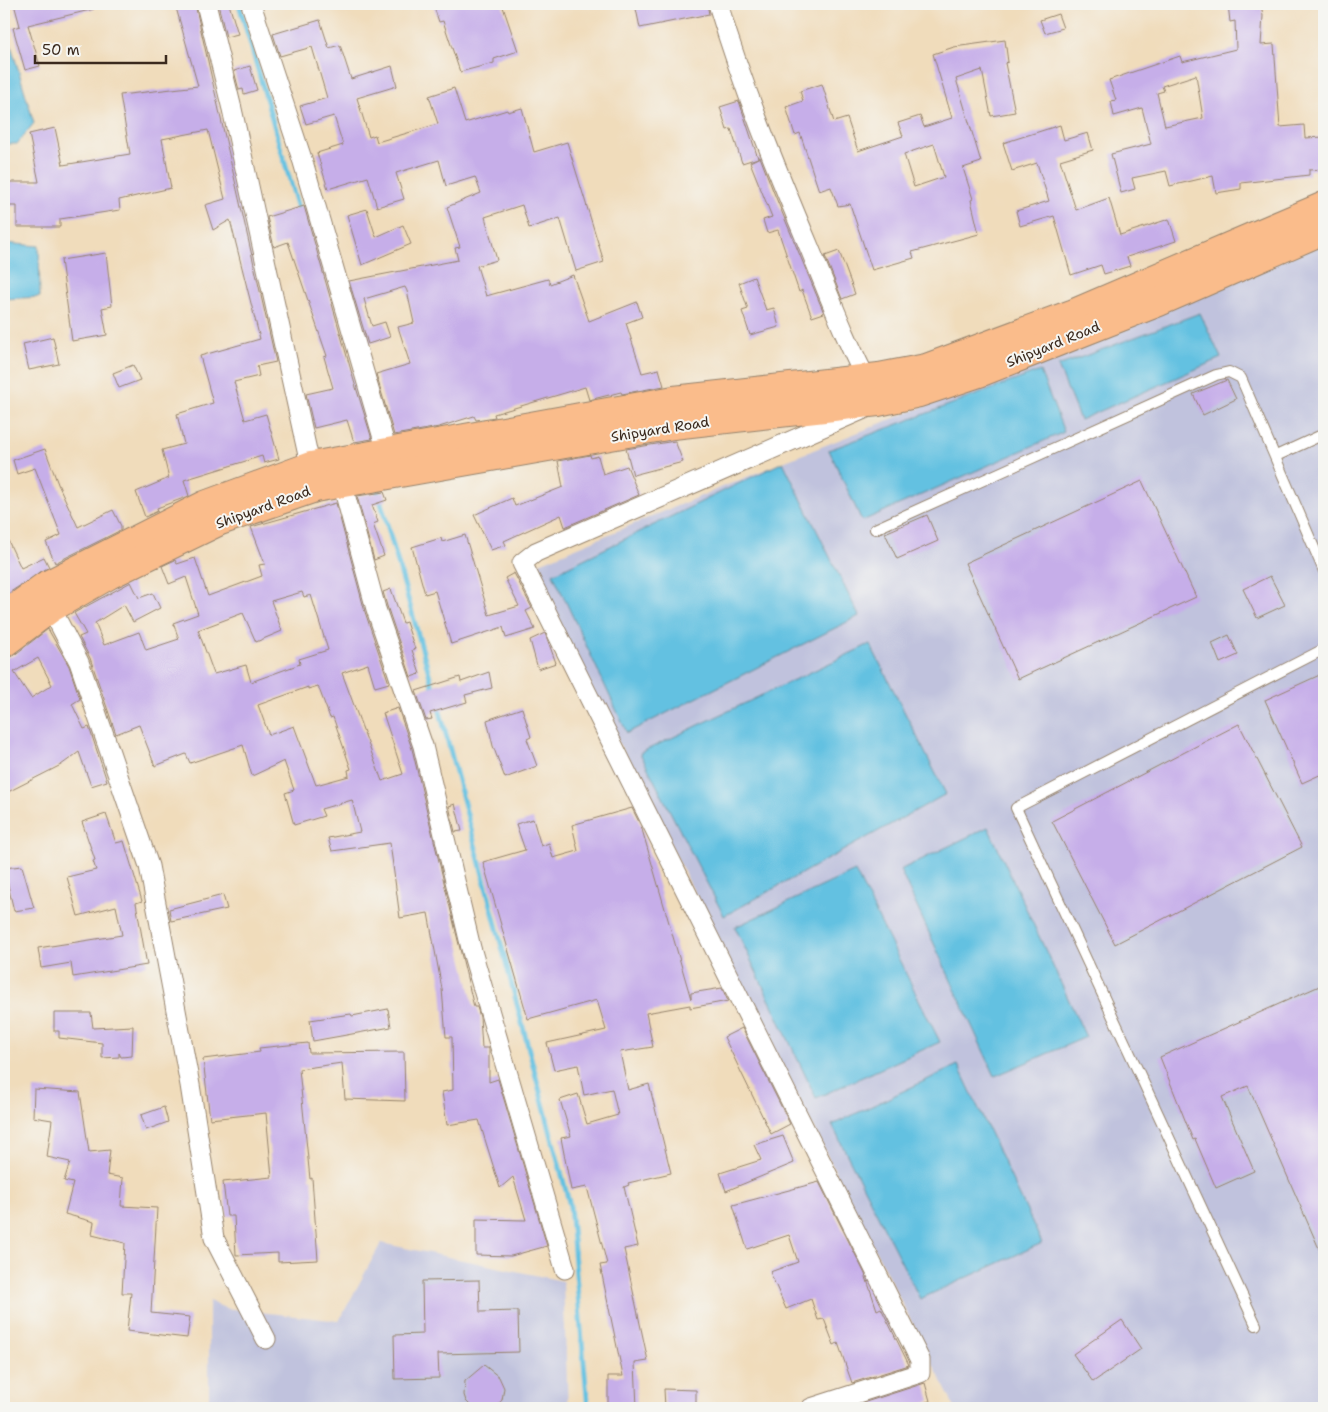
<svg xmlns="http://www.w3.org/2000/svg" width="1328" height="1412" viewBox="0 0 1328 1412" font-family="'Shantell Sans',sans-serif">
<rect width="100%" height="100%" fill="#f6f6f2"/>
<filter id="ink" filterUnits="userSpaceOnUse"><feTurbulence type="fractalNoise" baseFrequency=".02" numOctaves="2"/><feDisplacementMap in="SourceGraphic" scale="10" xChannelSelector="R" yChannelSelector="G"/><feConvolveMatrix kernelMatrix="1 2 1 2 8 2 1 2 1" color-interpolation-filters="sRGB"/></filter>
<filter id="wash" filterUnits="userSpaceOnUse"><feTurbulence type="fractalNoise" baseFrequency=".0096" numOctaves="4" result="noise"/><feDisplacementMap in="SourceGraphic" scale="20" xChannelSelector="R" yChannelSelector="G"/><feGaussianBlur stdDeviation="1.12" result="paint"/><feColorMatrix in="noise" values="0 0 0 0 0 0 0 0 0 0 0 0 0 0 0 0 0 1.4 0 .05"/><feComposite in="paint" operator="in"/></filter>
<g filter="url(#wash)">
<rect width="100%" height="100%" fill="#f0dcbb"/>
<!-- industrial -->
<g fill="#c0c2dd">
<polygon points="1324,242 1324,1408 955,1408 530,567 783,462 1104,335"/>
<polygon points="381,1243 563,1281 568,1408 209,1408 209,1301 225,1308 339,1321"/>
</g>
<!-- water -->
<g fill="#63c1e1" stroke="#4f7680">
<polygon points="8,35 34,123 17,144 4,144 4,36"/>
<polygon points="4,243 39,246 40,297 4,299"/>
<polygon points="1200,313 1221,358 1080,420 1058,366"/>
<polygon points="1040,371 1064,432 862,521 829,450"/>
<polygon points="783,462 859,616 627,733 553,574"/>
<polygon points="870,644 946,794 724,916 640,753"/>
<polygon points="988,827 1086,1037 995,1076 900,870"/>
<polygon points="855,871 940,1042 816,1098 735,927"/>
<polygon points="958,1065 1042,1243 920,1299 832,1125"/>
</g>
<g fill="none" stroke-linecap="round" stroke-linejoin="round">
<!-- stream -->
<g stroke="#63c1e1" stroke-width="5">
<polyline points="239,4 299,212"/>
<polyline points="376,485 434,691"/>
<polyline points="438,704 570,1206 588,1408"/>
</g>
</g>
<g id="blocks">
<!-- building -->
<g fill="#c6aee9" fill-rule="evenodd">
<polygon points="14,4 93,4 94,9 28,25 40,66 25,70 13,28 20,26"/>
<polygon points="175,4 195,4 276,362 257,366 259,376 234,382 245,420 266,414 279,459 264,463 262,456 184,480 189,496 157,508 158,511 145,517 136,492 169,478 162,450 184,444 177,414 213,403 200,356 260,339 230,220 213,230 205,205 225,199 208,130 162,139 171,188 119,200 120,210 60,219 60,227 17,227 17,206 5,206 5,182 39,182 29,134 55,128 63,165 130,154 120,95 198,86"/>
<polygon points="218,4 229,4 238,34 226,37"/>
<polygon points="433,4 502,4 518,51 494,59 494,63 460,72 443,21 439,22"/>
<polygon points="635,4 707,4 709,14 640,28"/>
<path d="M1228,4h33l2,12 -2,29 13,-1 6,83 24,-2 1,13 19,-1v32l-15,1v5l-68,8v6l-25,4 -3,-17 -43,10 -4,-15 -34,7 3,11 -14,4 -10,-39 40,-10 -9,-36 -28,8 -3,-15 5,-1 -7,-20 71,-24 2,6 54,-13 -1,-28 -5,1zM1196,75l7,43 -38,8 -8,-33 7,-2 -2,-5z"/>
<polygon points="1058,14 1063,28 1045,33 1040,20"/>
<polygon points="320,20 329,48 340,45 351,79 392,66 397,86 357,98 369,137 375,135 377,142 438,124 429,96 454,88 465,123 507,110 508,112 522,108 534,152 567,142 604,262 576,271 560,218 529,228 522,205 485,217 497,260 477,266 486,296 548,279 550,284 573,275 589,321 637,302 642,317 626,323 642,373 659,369 664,386 622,394 621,392 589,400 585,387 494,414 495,417 476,420 474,416 439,427 394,435 376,374 410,364 398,327 414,323 407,291 405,287 364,299 372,326 385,322 390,337 368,344 349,281 458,260 455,248 460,247 447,207 481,193 475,177 446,186 439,160 396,173 404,199 377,207 368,177 328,189 317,153 343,145 334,116 306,124 300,106 327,98 312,47 280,56 273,34"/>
<path d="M1005,40l3,22 -3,1 10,49 -24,4 -9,-46 -26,9 25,83 -18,6 10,31 -2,1 8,34 -67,18 2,6 -42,12 -22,-66 -12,2 -7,-19 -12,4 -19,-58 -5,2 -9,-28 17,-6 -3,-10 22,-7 12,38 13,-4 11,33 45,-15 -5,-13 22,-7 4,11 28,-9 -19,-64 21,-7zM934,144l10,33 -30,10 -10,-33z"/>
<polygon points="250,66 257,90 244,94 243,89 239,90 234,71"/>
<polygon points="739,101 758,158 742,163 731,129 727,130 720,107"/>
<polygon points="1060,125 1064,140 1088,133 1093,150 1060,160 1076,210 1109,198 1120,235 1169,219 1176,241 1127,257 1130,266 1104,274 1101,265 1071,275 1054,216 1020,226 1016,211 1049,201 1037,163 1012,171 1003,143"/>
<polygon points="760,157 774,193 824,313 812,317 802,290 799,292 778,230 767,233 763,220 772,217 750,162"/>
<polygon points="304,206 354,381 372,439 354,442 347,420 314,428 306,394 333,388 324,357 327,356 288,242 274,247 267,217"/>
<polygon points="367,209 376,237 403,225 411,244 362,265 347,215"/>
<polygon points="839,251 855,294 842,299 825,256"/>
<polygon points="106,253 112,306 102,308 107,335 72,341 61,260"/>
<polygon points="754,277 766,310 774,308 779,327 750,335 742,311 748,309 739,283"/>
<polygon points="53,337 59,364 29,370 23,344"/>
<polygon points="133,365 140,380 119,388 113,373"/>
<polygon points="1227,380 1236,399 1203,415 1193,394"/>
<polygon points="675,441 683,462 633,475 626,449"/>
<polygon points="45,449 58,484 78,527 113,510 121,526 121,530 55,563 46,542 61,535 35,468 17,474 13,460"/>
<polygon points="590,455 591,458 598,456 603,474 627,466 639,495 565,527 561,515 504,541 506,545 491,550 474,515 512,498 515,506 563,487 558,461"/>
<polygon points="1142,481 1196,597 1018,679 965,563"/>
<polygon points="384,492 387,500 372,505 378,522 373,524 384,556 374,560 357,496"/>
<path d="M336,503l29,109 24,71 -14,4 -7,-23 -26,9 40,108 21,-7 -20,-61 15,-5 14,41 62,258h3l3,10 2,31h7v34l9,-3 49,167 -36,10 -35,-1v-36l50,1 -13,-43 -13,11 -21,-68 -32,5 -5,-33 11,-2 -1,-53h-6l-4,-48 -14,-76 -28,5 -10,-75 -58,8 -4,-13 32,-6 -8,-32 -31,9 3,7 -30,9 -9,-32 9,-3 -10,-29 -32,15 -9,-31 -53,18 -4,-9 -31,12 -16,-41 -23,9 -26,-76 -11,-21 7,-3 -12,-21 57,-31 8,16 14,-5 7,15 -27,14 -9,-17 -29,18 9,22 35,-13 7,18 33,-11 -6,-16 25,-9 -12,-37 -17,7 -7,-18 13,-6 2,4 18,-6 13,38 54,-20 -3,-11 6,-1 -14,-37zM302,592l2,5 7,-2 17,55 -29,9 1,5 -49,18 -5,-17 -32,9 -16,-44 45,-17 13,29 26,-11 -11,-30zM318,686l12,32 3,-1 18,52 -3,1 1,6 -33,9 -22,-59 -25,9 -11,-30 50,-18v2z"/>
<polygon points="927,515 938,541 897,559 885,533"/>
<polygon points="4,532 21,568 44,557 49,567 4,596"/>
<polygon points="465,535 489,615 519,606 505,578 514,573 532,608 526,611 535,629 506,638 503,627 451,644 435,591 425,594 412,547 441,538 442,542"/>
<polygon points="1270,576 1285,605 1257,618 1243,589"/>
<polygon points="391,589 403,623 406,622 415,649 412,650 420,674 411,677 387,606 383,592"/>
<path d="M48,629l21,37 11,33 -8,5 12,25 5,-2 18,54 -16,5 -12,-34 -18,13 -57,29v-136l9,-2zM38,658l14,27 -21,13 -17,-26z"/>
<polygon points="545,633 556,663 538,669 530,640"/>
<polygon points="1229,635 1238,655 1220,663 1212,643"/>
<polygon points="489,672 492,688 465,695 467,702 430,713 432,719 426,720 416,691 460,677 461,682"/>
<polygon points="1324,673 1324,773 1302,783 1265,700"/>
<polygon points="522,708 531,737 527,739 537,766 505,778 493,746 487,720"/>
<polygon points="1239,724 1302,847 1115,944 1052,821"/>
<polygon points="455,804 462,831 455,832 449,806"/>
<polygon points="632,808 641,826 691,999 691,993 722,988 728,1001 690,1008 690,1005 646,1013 653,1047 620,1052 628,1090 649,1084 671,1173 628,1183 629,1185 624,1187 638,1246 624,1249 648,1361 635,1363 637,1408 608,1408 608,1376 623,1376 600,1265 607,1264 587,1187 571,1190 561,1138 571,1136 560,1100 578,1094 587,1124 618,1115 612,1089 584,1095 578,1065 554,1070 547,1043 606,1030 597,1000 528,1019 483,862 525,850 516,824 533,819 541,846 549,843 553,858 578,851 572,825"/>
<polygon points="106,814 116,843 124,841 142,901 136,903 147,965 73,977 71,963 41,968 38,948 122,935 116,906 78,916 67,877 96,870 93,861 95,860 82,822"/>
<polygon points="22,866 34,908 14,911 4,868"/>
<polygon points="223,895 227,909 171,921 169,909"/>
<polygon points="1324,984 1324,1260 1248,1086 1222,1097 1254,1171 1216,1188 1195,1139 1193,1140 1160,1057"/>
<polygon points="388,1009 391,1027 313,1041 310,1020 351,1014 352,1016"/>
<polygon points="54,1013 91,1013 93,1028 133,1026 132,1056 121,1057 119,1053 119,1057 102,1058 102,1043 59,1038 59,1031 54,1031"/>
<polygon points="742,1028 790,1124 771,1134 724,1037"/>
<polygon points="308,1043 309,1053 404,1052 405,1101 345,1099 342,1063 299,1069 310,1179 312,1178 318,1260 278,1262 278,1253 236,1255 234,1216 227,1216 223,1182 272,1177 266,1113 210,1119 203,1059 260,1052 259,1048"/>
<polygon points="34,1089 80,1092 89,1152 110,1150 107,1175 123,1178 121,1206 157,1208 151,1313 190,1317 187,1338 127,1331 131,1293 122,1293 125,1243 92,1235 94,1222 65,1214 73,1183 64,1181 70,1162 47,1157 52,1120 33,1117"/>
<polygon points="164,1107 168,1122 146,1130 141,1115"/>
<polygon points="783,1136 794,1163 726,1191 720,1173 761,1160 754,1145"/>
<polygon points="819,1182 865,1274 877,1310 881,1308 909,1365 852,1383 838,1343 834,1345 824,1319 818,1320 811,1299 786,1309 770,1272 798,1262 789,1235 747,1249 733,1205"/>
<polygon points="479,1280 480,1312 518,1311 519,1352 438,1354 439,1378 395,1379 394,1335 423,1334 422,1281"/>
<polygon points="1122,1320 1141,1349 1093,1382 1073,1354"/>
<polygon points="484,1365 499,1377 504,1388 502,1400 495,1408 473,1408 466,1401 464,1395 465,1381"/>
<polygon points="925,1383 930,1401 905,1408 847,1408"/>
<polygon points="664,1389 696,1390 696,1408 665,1408"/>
</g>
</g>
</g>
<g filter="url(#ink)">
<use href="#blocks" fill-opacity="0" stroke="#96836c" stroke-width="1"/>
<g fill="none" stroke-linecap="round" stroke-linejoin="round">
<!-- service casing -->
<g stroke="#96836c" stroke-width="12">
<g id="service">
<polyline points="1276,456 1324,434"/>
<polyline points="875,529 1216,375 1229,372 1241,378 1324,571"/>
<polyline points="1256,1325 1016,808 1324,649"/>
</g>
</g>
<!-- minor casing -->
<g stroke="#96836c" stroke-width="21">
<g id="minor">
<polyline points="206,4 232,109 313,478"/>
<polyline points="251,4 303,162 390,462"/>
<path d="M718,4c25,84 58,164 92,245 19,46 37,95 61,139"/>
<polyline points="342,483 376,609 423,746 471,948 565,1269"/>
<polyline points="51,608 79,662 149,866 190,1085 214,1238 266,1339"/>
<polyline points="811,1408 920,1373 920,1360 522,563 536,552 864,409"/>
</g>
</g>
<!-- primary casing -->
<g stroke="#96836c" stroke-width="30">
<g id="primary">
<polyline points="4,616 45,586 205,505 311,466 674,400 879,377 926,368 1074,313 1324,206"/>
<polyline points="4,643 51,608 109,575 220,521 315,488 673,425 878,402 919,393 979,373 1159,302 1324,230"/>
</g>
</g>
<!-- service -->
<use href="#service" stroke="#fff" stroke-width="10"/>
<!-- minor -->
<use href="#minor" stroke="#fff" stroke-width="19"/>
<!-- primary -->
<use href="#primary" stroke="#fabc8b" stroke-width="28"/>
</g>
</g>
<g text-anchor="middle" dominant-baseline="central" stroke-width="4" stroke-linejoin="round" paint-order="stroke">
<!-- street labels -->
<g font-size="14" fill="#3b2a1e" stroke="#f6f6f2">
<text transform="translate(1053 344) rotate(-22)">Shipyard Road</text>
<text transform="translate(660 429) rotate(-9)">Shipyard Road</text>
<text transform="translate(263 507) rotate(-20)">Shipyard Road</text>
</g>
</g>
<!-- margin -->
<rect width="1328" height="1412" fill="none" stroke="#f6f6f2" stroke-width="20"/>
<!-- scale -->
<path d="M35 55v8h131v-8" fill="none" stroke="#3b2a1e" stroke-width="2.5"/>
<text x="42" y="55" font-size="15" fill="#3b2a1e" stroke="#f6f6f2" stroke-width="4" paint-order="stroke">50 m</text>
</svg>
